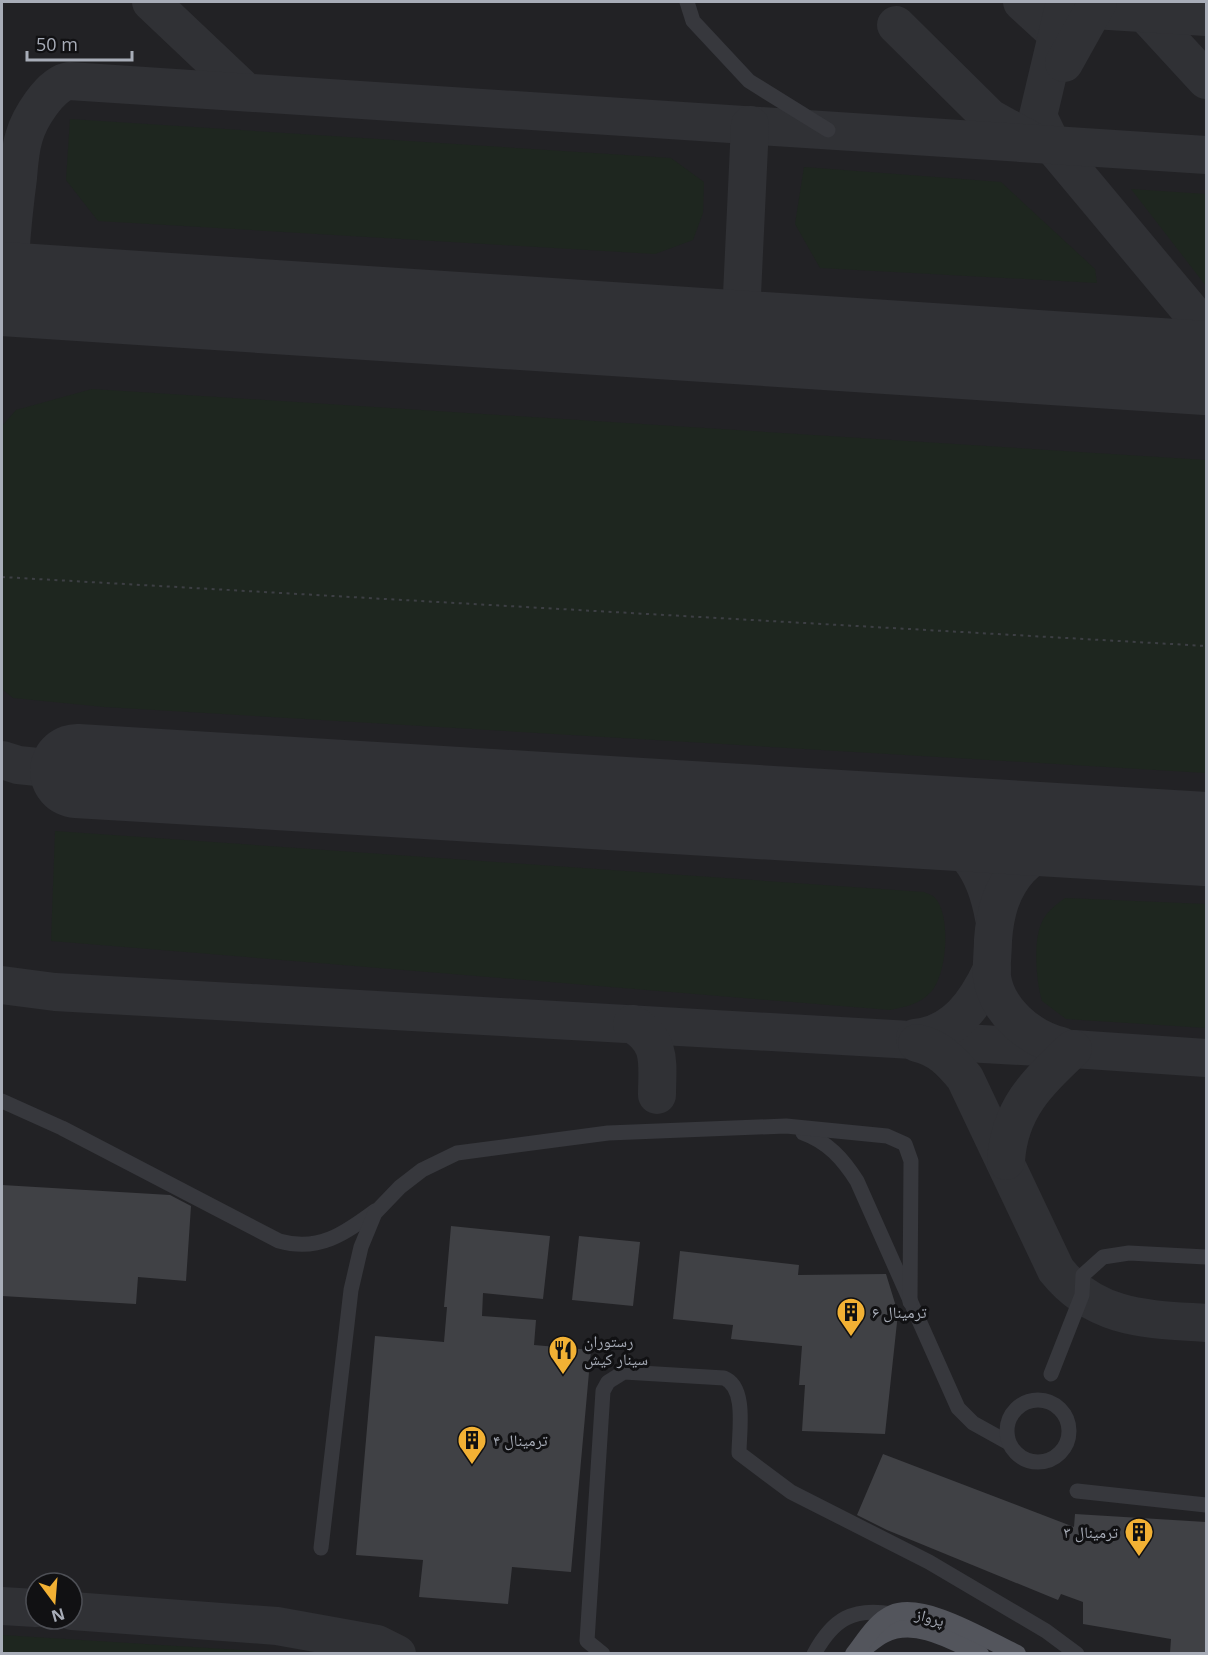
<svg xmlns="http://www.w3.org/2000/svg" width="1208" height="1655" viewBox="0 0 1208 1655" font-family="'Open Sans','Noto Naskh Arabic',sans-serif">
<rect width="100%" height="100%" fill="#161618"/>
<!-- built -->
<path fill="#222225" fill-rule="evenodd" d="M2,2h1204v1651l-1204,1zM36,1583h36v36h-36z"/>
<!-- green -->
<g fill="#1e261f">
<polygon points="70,119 671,158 704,182 703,213 693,240 655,254 98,221 66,180"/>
<polygon points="804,167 1001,182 1095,269 1097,283 820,268 795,224"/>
<polygon points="1131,189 1206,194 1206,286"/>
<polygon points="92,389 1206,460 1206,773 104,707 13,698 2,689 2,426 16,410"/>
<path d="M55,831l869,61c4,2 9,3 12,7 15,19 11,75 -5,93 -11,12 -26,15 -41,18l-839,-69z"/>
<path d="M1065,898l141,6v124l-140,-9 -24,-18c-6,-21 -10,-64 2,-83 5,-8 13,-14 21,-20z"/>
<polygon points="2,1635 270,1652 279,1653 2,1653"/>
</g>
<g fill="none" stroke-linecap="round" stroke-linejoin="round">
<!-- taxiway -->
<g stroke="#303135" stroke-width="38">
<polyline points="151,2 246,92"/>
<polyline points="1022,2 1058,35 1066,53"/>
<polyline points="1065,2 1038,116 1052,145 1193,314 1206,339"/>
<polyline points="1137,5 1206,80"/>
<polyline points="1093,10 1206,17"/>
<polyline points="896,25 990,118 1032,141"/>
<polyline points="1064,63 1098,2"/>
<path d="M8,290c2,-38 5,-75 10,-112 1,-13 2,-28 6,-41 5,-18 26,-53 45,-56l1137,74"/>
<polyline points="740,337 750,125"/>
<polyline points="2,760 18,765 77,771"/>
<path d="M917,824c49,17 68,44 77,94"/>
<polyline points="2,985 55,992 1073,1049 1206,1058"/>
<path d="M632,1024c31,17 25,41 25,71"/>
<path d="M915,1038c40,-4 61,-35 77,-69"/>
<path d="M917,1043c22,5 34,18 48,35l91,192c40,50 92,49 150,53"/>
<path d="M1061,1046c-32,-8 -64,-35 -69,-69 -1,-12 1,-25 1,-37 2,-27 8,-51 27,-72 18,-18 41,-27 64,-36"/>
<path d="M1006,1161c3,-51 31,-79 67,-112"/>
<polyline points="2,1606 36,1608"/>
<polyline points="72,1611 277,1626 377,1644 397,1654"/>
</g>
<!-- runway -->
<g stroke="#303135" stroke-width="94">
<polyline points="2,289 1206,368"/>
<polyline points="77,771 1206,839"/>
</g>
</g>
<!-- building -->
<g fill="#404145">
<polygon points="2,1185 170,1195 191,1206 186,1281 138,1277 136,1304 2,1296"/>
<polygon points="451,1226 550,1236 543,1299 483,1293 482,1316 536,1320 534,1345 591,1350 571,1572 512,1567 508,1604 419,1597 423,1560 356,1555 375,1336 444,1342 447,1307 444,1307"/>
<polygon points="579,1236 640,1242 633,1306 572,1300"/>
<polygon points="680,1251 799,1265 798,1275 886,1274 898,1313 885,1434 802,1431 805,1385 799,1385 802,1346 731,1339 733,1325 673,1319"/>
<polygon points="883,1454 1074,1527 1075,1514 1206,1522 1206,1653 1170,1653 1171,1639 1083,1624 1083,1602 1061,1594 1058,1600 887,1530 857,1515"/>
</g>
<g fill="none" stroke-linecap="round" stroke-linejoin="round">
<!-- path -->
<polyline stroke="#3d3f44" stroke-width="2" stroke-dasharray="3 4.5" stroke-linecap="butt" points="2,577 1206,646"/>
<!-- minor -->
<g stroke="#37383d" stroke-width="15">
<polyline points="687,2 693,21 749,81 828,130"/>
<path d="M2,1101l60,27 217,113c40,11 65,-7 96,-30"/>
<path d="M803,1133c25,9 40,26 54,48l101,227 15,15 36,20"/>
<polyline points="1051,1374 1082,1295 1083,1275 1103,1257 1129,1253 1206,1257"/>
<circle cx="1038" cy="1431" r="31"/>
<polyline points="1077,1491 1206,1505"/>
<polyline points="321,1548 351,1290 361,1247 375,1213 400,1187 422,1170 457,1153 608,1133 786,1126 887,1136 905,1144 911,1161 910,1302"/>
<path d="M603,1654l-16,-13 16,-250 5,-9 16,-10 100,6c23,9 15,54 15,75l52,39 138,70 117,69 31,23"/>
<path d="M814,1654c19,-35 39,-47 78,-40"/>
</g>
<!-- major -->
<g stroke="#53555c" stroke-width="18">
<path d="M868,1645c5,-4 10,-8 16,-11 31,-16 69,7 96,20"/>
<path d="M854,1654c11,-14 22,-33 38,-40 31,-14 95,26 125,40"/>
</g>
</g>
<!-- icons -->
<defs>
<g id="building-pin" transform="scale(1.5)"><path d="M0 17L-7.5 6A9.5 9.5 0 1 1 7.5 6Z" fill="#f2b134" stroke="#111113"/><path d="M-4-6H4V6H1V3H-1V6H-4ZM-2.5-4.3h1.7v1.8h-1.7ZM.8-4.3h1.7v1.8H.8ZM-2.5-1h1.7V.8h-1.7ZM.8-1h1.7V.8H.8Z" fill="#111"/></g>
<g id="restaurant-pin" transform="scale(1.5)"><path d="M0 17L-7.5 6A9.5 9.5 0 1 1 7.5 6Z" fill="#f2b134" stroke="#111113"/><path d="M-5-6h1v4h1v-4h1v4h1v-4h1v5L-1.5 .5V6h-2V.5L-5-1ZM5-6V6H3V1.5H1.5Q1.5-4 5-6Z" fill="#111"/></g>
</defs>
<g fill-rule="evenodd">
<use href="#building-pin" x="851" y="1312"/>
<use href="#restaurant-pin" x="563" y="1350"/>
<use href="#building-pin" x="472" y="1440"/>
<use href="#building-pin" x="1139" y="1532"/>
</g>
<g text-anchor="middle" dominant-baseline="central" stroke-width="6" stroke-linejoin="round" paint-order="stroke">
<!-- poi labels -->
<g font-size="16" fill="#a8adb8" stroke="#111113" text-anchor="start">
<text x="872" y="1312">ترمینال ۶</text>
<text x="584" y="1341">رستوران<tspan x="584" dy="18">سینار کیش</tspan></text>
<text x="493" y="1440">ترمینال ۴</text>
<text x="1118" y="1532" text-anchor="end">ترمینال ۳</text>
</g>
<!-- street labels -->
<g font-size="16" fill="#a8adb8" stroke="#111113">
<text transform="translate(930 1617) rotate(15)">پرواز</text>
</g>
</g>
<!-- border -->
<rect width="1208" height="1655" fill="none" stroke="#a8adb8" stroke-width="6"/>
<!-- north arrow -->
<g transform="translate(54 1601) rotate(164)"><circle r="28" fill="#111113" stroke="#4d4f55" stroke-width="1.5"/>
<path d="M0-4.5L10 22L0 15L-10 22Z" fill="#f2b134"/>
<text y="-9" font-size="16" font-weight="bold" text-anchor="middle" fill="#a8adb8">N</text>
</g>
<!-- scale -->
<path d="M27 51v9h105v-9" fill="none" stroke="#a8adb8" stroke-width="3"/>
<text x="36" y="51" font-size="18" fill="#a8adb8" stroke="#111113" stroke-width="4.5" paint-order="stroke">50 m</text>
</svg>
